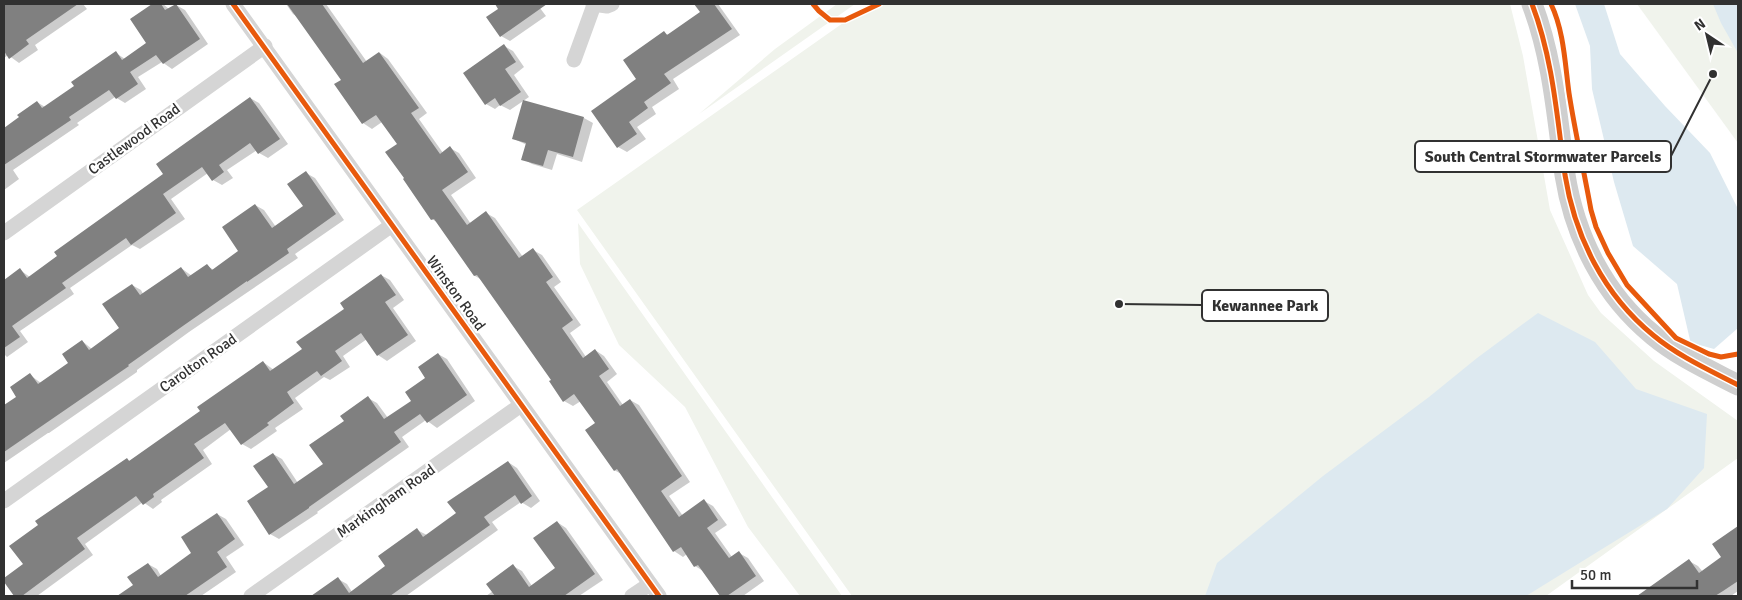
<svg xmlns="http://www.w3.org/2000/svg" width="1742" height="600" viewBox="0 0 1742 600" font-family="Signika,sans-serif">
<rect width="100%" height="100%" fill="#fff"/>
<!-- green -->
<g fill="#f0f3ec">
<polygon points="837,4 855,4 699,114 775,49"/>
<polygon points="870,4 1510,4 1523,56 1550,210 1588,295 1601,313 1654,361 1738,421 1738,458 1546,596 852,596 577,210"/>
<polygon points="1637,4 1738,4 1738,143"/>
<polygon points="578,223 842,596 800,596 748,527 685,407 619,345 580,264"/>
</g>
<!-- water -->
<g fill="#dde9f0">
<polygon points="1575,4 1604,4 1620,54 1665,106 1710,153 1738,209 1738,328 1714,349 1689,342 1690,340 1677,284 1633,246 1614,182 1592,89 1590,46"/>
<polygon points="1713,4 1738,4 1738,53 1721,23"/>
<polygon points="1538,313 1595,342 1636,389 1707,414 1704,468 1667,509 1526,596 1205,596 1217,563 1323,476 1429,397 1477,358"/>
</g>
<!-- shadow -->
<g fill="#0003">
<polygon points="5,4 83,4 87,9 35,45 38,50 19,63 8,55 4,58 4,5"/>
<polygon points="154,4 163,4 169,9 176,5 185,10 208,44 172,69 162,62 138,77 146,89 125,103 115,97 77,123 79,125 13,170 19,179 4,190 4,129 20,118 37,102 45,107 76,86 116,53 125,59 148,43 131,19"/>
<polygon points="286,4 326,4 367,62 380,53 388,59 427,113 419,119 443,153 450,148 459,153 476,178 451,195 471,224 486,213 495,218 523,257 533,250 542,255 561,282 554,287 581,325 570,333 586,357 595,350 604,356 617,374 607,382 623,405 630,400 639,405 690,482 669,496 683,516 704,501 713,506 727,525 715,533 732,557 739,553 748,558 764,581 743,596 721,596 703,571 695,566 687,554 683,557 674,551 623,475 614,470 597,424 581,401 573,406 564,401 553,380 482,280 475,276 438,223 432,219 406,179 399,145 382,122 372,129 363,123 336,85 342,80 298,17 293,14"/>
<polygon points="496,4 537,4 546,16 510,41 501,36 500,9"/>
<polygon points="696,4 718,4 740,35 673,79 679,89 652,107 656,114 637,127 646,139 627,152 618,147 638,79 664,33 669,35 702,12"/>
<polygon points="504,46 513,51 524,67 514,75 529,97 510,110 500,105 495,109 486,104"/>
<polygon points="250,98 259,103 288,144 268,158 259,153 257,150 227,170 233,178 222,185 213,180 208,173 171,199 185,219 140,249 132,245 70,288 74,294 20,331 28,342 7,357 4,354 4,287 5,286 4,281 20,270 30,277 165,175"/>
<polygon points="584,118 593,123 582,162 557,154 552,170 532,164 523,159 527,145 514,139"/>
<polygon points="306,173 315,178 344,220 295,254 298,258 189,332 137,370 137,372 49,433 48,433 4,463 4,407 18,397 30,375 41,383 70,363 82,341 92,349 121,329 132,285 141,290 143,294 181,268 192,276 207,266 214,270 240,251 255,205 264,210 276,227 304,207"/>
<polygon points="381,275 390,280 404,300 393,308 416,341 387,361 378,355 367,339 343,356 350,367 330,380 324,377 295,398 303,409 275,428 277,431 251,449 242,444 231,429 203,450 212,464 161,500 162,502 153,509 143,502 85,544 93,555 37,596 16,596 4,579 24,565 127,459 130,461 201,412 263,362 274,370 303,350"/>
<polygon points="438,354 447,359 475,401 437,428 426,420 402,437 409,447 317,512 318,513 279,539 270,534 269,487 273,454 282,459 298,483 324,465 345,421 368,398 377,403 388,418 413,401 427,378"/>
<polygon points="508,462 517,468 540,501 531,508 521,502 492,522 498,530 406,596 318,596 338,579 347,584 352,592 387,566 417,530 427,535 457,514"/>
<polygon points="217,514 226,519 244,545 226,557 236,572 201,596 119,596 135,585 148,564 157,569 161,576 193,553"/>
<polygon points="557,522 566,528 603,580 579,596 486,596 493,591 513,566 522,571 532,586 557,568"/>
<polygon points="1738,528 1738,591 1731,596 1639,596 1689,561 1698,566 1703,572 1723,558 1714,545"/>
</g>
<!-- building -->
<g fill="#808080">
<polygon points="4,4 78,4 26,40 29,44 9,59 4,51"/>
<polygon points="152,4 161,4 165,10 176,4 200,39 163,64 156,55 130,72 138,84 116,99 109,90 69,117 71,120 4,165 4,128 19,117 17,115 37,101 42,108 74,86 71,82 116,51 122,60 146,43 130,19"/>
<polygon points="287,4 322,4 363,63 379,52 419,108 411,113 440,154 450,146 468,172 442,190 467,225 486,211 519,258 533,248 553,277 546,282 573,320 562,328 583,358 595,349 609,369 599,376 620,406 630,399 682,476 661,491 679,517 704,499 718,520 707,528 729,558 739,551 756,576 727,596 720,596 698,565 694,567 681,547 673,552 617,469 614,471 585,430 595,423 574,394 563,402 549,381 551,380 477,275 474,276 434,219 431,220 403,179 404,178 385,152 397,144 376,115 362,124 334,84 341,80"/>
<polygon points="495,4 547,4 500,37 486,17 498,9"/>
<polygon points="694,4 714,4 732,29 664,74 671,83 644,102 648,108 629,122 637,134 617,148 591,111 636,79 623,60 664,31 667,35 700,12"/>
<polygon points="504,44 516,62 505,69 521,92 500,106 495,98 485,105 463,73"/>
<polygon points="250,97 280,139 258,154 250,143 219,165 224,172 212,181 202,167 163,194 176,213 131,245 126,238 62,283 66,288 12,326 20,337 4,348 4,280 20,268 27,278 57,256 54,252 163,174 156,164"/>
<polygon points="523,100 584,117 573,157 548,150 543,166 521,160 526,143 512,139"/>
<polygon points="306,171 336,214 287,249 289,253 247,282 247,281 180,328 128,365 129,366 4,452 4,405 16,397 10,387 30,373 38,384 68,363 62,354 82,340 89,350 119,328 102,304 132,284 140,295 181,267 188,277 207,264 212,270 238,251 222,227 255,204 272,228 303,206 287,184"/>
<polygon points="381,274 396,295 385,302 408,335 377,356 361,333 335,351 342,361 321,376 317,371 287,392 294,403 267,423 269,425 241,445 225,423 194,444 204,458 153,494 154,497 143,505 136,496 98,523 77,538 85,549 22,596 14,596 4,582 4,578 23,564 9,546 38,525 35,521 127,458 129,461 200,411 197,407 263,361 270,371 302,349 296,342 344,309 340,303"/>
<polygon points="438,353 467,395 427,423 420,414 394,432 401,442 309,507 309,508 269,535 247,501 268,487 253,466 273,453 294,484 323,464 309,445 344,421 340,416 368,396 384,419 411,401 405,392 425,378 418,367"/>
<polygon points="508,461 532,496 521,504 515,495 484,517 490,525 390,596 311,596 338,577 349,593 385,566 378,556 417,528 423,537 456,513 447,502"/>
<polygon points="217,513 235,539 217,552 227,567 185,596 117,596 133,585 127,577 148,563 158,577 191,553 181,537"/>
<polygon points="557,521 595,574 564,596 495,596 486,584 513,564 529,587 555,568 533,538"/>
<polygon points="1738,526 1738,581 1723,591 1715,596 1637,596 1689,559 1699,573 1721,557 1712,544"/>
</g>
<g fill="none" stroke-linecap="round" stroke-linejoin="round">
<!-- street -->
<g stroke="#d5d5d5" stroke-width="15">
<polyline points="233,4 659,596"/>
<polyline points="593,4 607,6 612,4"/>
<polyline points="574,60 594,5"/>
<polyline points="4,233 265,46"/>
<polyline points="4,501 392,225"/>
<polyline points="251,596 521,405"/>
<polyline points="632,596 650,584"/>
</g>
<!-- secondary -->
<path stroke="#cfcfcf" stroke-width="21" d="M1532,4c21,55 25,113 33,171 10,62 39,120 88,160 25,21 56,35 85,50"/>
<!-- cycleway casing -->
<g stroke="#fff" stroke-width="8">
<g id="cycleway">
<polyline points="233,4 659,596"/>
<polyline points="813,4 819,11 830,20 845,20 879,4"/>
<path d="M1532,4c21,55 25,113 33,171 10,62 39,120 88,160 25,21 56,35 85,50"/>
<path d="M1551,4c13,27 14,60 18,89 6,39 15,78 22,117l5,17 12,26 19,32 49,53 33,16 12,3 17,-3"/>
</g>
</g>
<!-- cycleway -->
<use href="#cycleway" stroke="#e8590c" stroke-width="5"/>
</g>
<g text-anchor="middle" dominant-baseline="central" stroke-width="5" stroke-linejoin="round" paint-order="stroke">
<!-- street labels -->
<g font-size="15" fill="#313131" stroke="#fff">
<text transform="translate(134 139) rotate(-36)">Castlewood Road</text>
<text transform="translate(456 293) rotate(54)">Winston Road</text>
<text transform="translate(198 363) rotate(-35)">Carolton Road</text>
<text transform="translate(386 501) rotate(-35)">Markingham Road</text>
</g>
</g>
<!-- callouts -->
<path fill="none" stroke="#313131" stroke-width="2" d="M1713 74L1671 156M1119 304L1202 305"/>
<g fill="#313131" stroke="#fff" stroke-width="2">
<circle cx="1713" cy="74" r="5"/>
<circle cx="1119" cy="304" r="5"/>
</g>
<g fill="#fff" stroke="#313131" stroke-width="2">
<rect x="1415" y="141" width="256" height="31" rx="5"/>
<rect x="1202" y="290" width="126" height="31" rx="5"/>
</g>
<g font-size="16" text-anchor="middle" font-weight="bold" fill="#313131">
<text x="1543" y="162">South Central Stormwater Parcels</text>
<text x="1265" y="311">Kewannee Park</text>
</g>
<!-- border -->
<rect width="1742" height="600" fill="none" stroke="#313131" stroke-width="10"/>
<!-- north arrow -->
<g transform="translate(1707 35) rotate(325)" stroke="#ffffff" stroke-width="4" paint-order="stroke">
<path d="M0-4L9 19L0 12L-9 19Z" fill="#313131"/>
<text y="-8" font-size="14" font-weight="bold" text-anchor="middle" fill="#313131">N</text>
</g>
<!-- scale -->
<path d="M1572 580v8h125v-8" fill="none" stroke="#313131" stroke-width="2.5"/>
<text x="1580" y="580" font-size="15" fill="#313131" stroke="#ffffff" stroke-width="4" paint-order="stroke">50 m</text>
</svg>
